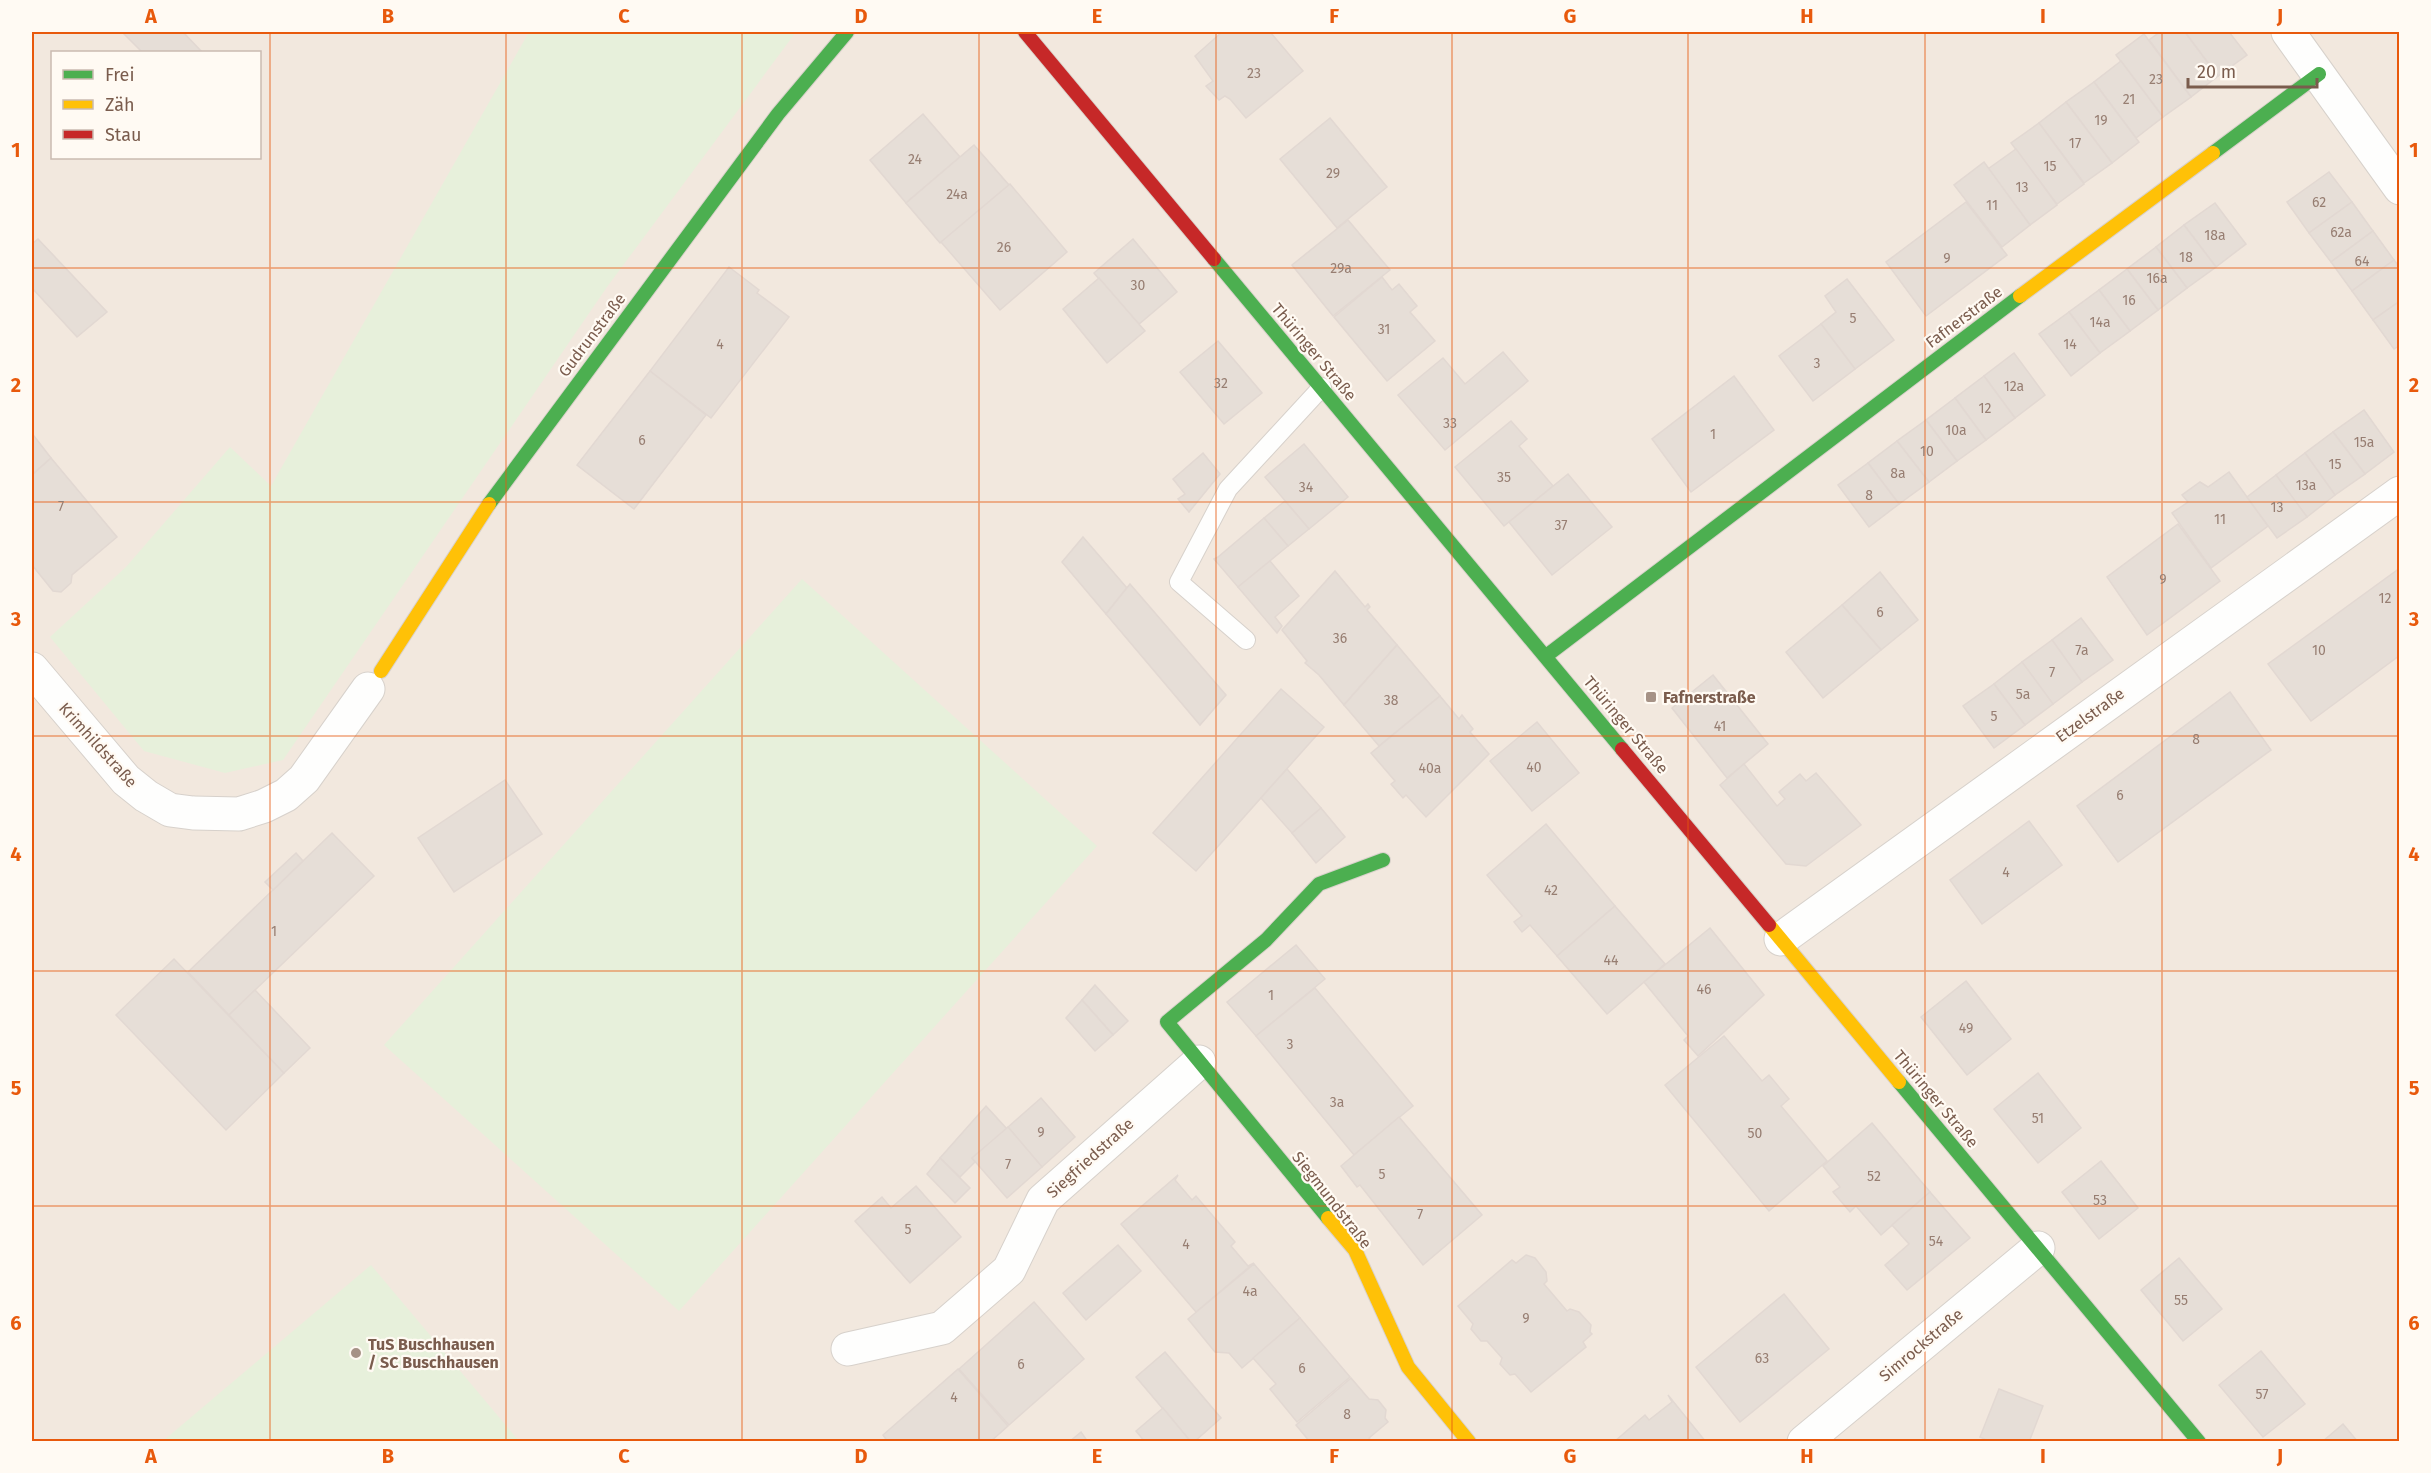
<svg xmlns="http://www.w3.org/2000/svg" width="2431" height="1473" viewBox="0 0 2431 1473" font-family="'Fira Sans',sans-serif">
<rect width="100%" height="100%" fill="#f9f5f0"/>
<!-- residential -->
<path fill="#f2e8de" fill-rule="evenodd" d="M32,32h2367v1409h-2367zM52,52h208v106h-208z"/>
<!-- green -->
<g fill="#e7f0db">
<polygon points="529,32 796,32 607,287 283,760 225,773 144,751 50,637 126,567 230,447 271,486"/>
<polygon points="802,579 1097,846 679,1311 384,1045"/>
<polygon points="371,1265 519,1441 163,1441"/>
</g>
<!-- building -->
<g fill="#e6ded7" stroke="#e2d8d2" stroke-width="1.5">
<polygon points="122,32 183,32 202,52 142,52"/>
<polygon points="1222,32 1273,32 1271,33 1303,71 1246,118 1230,99 1225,96 1219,100 1206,86 1213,81 1195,56"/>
<polygon points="2160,32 2185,32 2218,76 2191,97 2149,40"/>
<polygon points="2185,32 2229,32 2247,55 2218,76"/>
<polygon points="2144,34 2191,97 2163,117 2116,55"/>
<polygon points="2121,61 2163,117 2136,138 2094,82"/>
<polygon points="2094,82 2139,142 2112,163 2066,102"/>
<polygon points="2066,102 2112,163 2084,183 2039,123"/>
<polygon points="923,114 960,157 906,203 870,160"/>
<polygon points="1330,118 1387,187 1337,228 1280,159"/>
<polygon points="2039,123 2084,184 2057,204 2011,143"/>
<polygon points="974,145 1009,185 940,243 906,203"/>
<polygon points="2016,149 2057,205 2030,225 1988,169"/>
<polygon points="1984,162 2030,225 2002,247 1954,185"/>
<polygon points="2329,172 2352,202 2309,233 2287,202"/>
<polygon points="1010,184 1067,252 1000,310 941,242"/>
<polygon points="1966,202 2007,255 1926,316 1886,262"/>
<polygon points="2352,202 2373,231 2331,262 2309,233"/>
<polygon points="2215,203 2246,244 2216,267 2184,225"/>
<polygon points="1348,220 1390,270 1333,316 1292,265"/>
<polygon points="2184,225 2216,267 2187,288 2156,247"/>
<polygon points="2373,231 2394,260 2352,291 2331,262"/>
<polygon points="38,239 107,312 77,337 32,288 32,244"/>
<polygon points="1133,239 1177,292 1138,325 1094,273"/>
<polygon points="2156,247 2187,288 2158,310 2127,269"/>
<polygon points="2394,260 2400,268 2400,301 2373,320 2352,291"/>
<polygon points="729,267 759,290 757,293 789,317 711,418 650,371"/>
<polygon points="2127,269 2158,310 2130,331 2099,290"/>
<polygon points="1382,277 1392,290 1399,284 1417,306 1410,312 1435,341 1387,381 1334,317"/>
<polygon points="1099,278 1145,331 1107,363 1063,309"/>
<polygon points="1847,279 1894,340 1855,369 1821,324 1836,312 1825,296"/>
<polygon points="2099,290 2130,331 2100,353 2069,312"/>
<polygon points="2400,301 2400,345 2394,349 2373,320"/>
<polygon points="2069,312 2100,353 2071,376 2039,334"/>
<polygon points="1821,324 1855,369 1813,401 1779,356"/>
<polygon points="1218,341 1262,393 1224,424 1180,372"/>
<polygon points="1503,352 1528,381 1445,450 1398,395 1443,358 1465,384"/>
<polygon points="2014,353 2045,395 2015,418 1984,376"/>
<polygon points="650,371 706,415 634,509 577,465"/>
<polygon points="1734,376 1774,430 1691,492 1652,439"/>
<polygon points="1984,376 2015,418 1986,440 1955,398"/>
<polygon points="1955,398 1986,440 1957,461 1926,420"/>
<polygon points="2364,410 2394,452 2365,474 2333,432"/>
<polygon points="1926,420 1957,461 1929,482 1897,441"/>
<polygon points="1511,421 1527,439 1519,446 1553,486 1504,526 1455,467"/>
<polygon points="2333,432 2365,474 2335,495 2305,453"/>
<polygon points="34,436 51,458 32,475 32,438"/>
<polygon points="1897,441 1929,482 1899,504 1868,463"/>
<polygon points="1304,444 1348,497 1309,529 1265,477"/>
<polygon points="1203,453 1220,474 1189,512 1178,499 1185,494 1173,479"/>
<polygon points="2305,453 2335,495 2307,517 2276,475"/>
<polygon points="51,458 117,537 72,575 71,583 61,592 53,591 32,565 32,475"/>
<polygon points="1868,463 1899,504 1869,527 1838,485"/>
<polygon points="2229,472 2268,526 2211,568 2172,513 2188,502 2182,495 2200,482 2208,487"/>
<polygon points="1568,474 1612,527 1552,575 1509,522"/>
<polygon points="2276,475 2307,517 2277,538 2247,497"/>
<polygon points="1285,501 1309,529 1288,546 1264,518"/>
<polygon points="1264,518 1288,546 1238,587 1214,559 1218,557"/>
<polygon points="2178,524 2220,581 2147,635 2107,577"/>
<polygon points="1083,537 1127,588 1106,614 1062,562"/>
<polygon points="1270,561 1299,596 1275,617 1282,626 1277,633 1238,587"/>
<polygon points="2400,568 2400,655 2311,721 2268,664"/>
<polygon points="1335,571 1365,607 1368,604 1370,607 1367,610 1397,645 1344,705 1319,675 1305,663 1307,661 1282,630"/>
<polygon points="1880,572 1918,620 1881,650 1842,605"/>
<polygon points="1130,584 1226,695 1200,725 1106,614"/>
<polygon points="1842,605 1881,650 1823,698 1786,652"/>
<polygon points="2081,618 2113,660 2082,682 2052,640"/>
<polygon points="2052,640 2082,682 2053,704 2022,662"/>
<polygon points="1397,645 1440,696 1379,746 1344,705"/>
<polygon points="2022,662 2053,704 2025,725 1994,684"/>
<polygon points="1713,675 1768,744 1727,778 1672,708"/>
<polygon points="1994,684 2025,725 1994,748 1963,706"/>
<polygon points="1281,689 1324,727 1196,871 1153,833"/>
<polygon points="2230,692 2271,750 2118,862 2077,806"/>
<polygon points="1440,696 1459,719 1462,715 1473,729 1470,732 1489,754 1426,817 1406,795 1403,798 1391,784 1395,781 1371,753"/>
<polygon points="1537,722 1579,773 1532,811 1490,761"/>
<polygon points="1744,764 1777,806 1785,799 1779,792 1800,774 1806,781 1816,773 1861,825 1806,866 1786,864 1720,785"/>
<polygon points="1287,769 1321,808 1292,833 1261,798"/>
<polygon points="505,780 542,834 454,892 418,838"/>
<polygon points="1321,808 1345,837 1316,863 1292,833"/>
<polygon points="2029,821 2062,865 1982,924 1950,880"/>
<polygon points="1546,824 1615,906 1557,956 1530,925 1522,932 1514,922 1522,916 1487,875"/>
<polygon points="332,833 374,876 229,1015 188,972"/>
<polygon points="296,853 303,861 273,890 265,882"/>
<polygon points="1615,906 1665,964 1607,1014 1557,956"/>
<polygon points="1710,928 1764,995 1698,1056 1684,1040 1688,1036 1644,982"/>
<polygon points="1296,945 1325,979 1256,1036 1227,1002"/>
<polygon points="174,959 284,1073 226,1130 116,1015"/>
<polygon points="1966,981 2011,1039 1967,1075 1921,1017"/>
<polygon points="1095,985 1128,1021 1113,1035 1082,1000"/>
<polygon points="1315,988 1413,1106 1354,1155 1256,1036"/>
<polygon points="255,990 310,1048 284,1073 229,1015"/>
<polygon points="1082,1000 1113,1035 1095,1051 1066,1018"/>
<polygon points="1724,1036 1762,1081 1769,1075 1789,1099 1781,1106 1827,1161 1769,1211 1665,1085"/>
<polygon points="2038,1073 2081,1128 2038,1163 1994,1109"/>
<polygon points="1041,1098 1075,1137 1042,1167 1008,1127"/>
<polygon points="986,1106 1007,1129 972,1158 975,1162 960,1177 940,1158"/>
<polygon points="1399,1117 1482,1215 1423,1265 1360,1185 1357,1187 1341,1166"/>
<polygon points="1872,1123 1930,1192 1881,1235 1856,1206 1850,1212 1833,1192 1840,1187 1823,1166"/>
<polygon points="1008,1127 1042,1167 1007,1198 972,1158"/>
<polygon points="940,1158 970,1188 955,1203 927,1174"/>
<polygon points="2101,1161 2138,1208 2099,1239 2062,1192"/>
<polygon points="1178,1175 1175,1180 1192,1200 1196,1196 1235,1242 1231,1246 1248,1266 1254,1263 1196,1312 1121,1224"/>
<polygon points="916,1186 961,1237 910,1283 855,1221 882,1197 891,1208"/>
<polygon points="1930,1192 1970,1238 1907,1290 1885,1265 1909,1244 1892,1225"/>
<polygon points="1118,1245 1141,1271 1086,1320 1063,1293"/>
<polygon points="1526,1255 1535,1258 1546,1272 1547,1281 1544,1284 1567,1311 1570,1309 1579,1312 1591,1325 1590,1332 1592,1334 1583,1342 1586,1347 1531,1392 1515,1374 1510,1375 1500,1364 1502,1358 1487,1341 1481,1341 1471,1329 1473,1324 1458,1306 1512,1260 1516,1263"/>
<polygon points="2179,1258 2222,1309 2183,1341 2141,1290"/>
<polygon points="1254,1264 1300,1318 1242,1368 1229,1353 1215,1352 1188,1319"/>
<polygon points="1784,1294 1829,1349 1740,1422 1696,1367"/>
<polygon points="1034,1302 1084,1359 1009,1425 959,1369"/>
<polygon points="1300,1318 1350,1377 1297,1422 1270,1389 1276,1384 1253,1358"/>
<polygon points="2261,1351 2305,1404 2263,1437 2219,1385"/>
<polygon points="1165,1352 1221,1418 1194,1442 1191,1442 1136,1377"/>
<polygon points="958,1369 1008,1426 990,1442 888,1442 883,1435"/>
<polygon points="1351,1378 1369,1399 1378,1400 1386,1410 1385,1418 1388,1422 1369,1438 1372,1442 1310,1442 1296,1425"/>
<polygon points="1999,1389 2043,1406 2029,1442 1991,1442 1980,1437"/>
<polygon points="1668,1395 1706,1442 1614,1442 1645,1415 1649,1420 1672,1402"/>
<polygon points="1163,1408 1191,1442 1145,1442 1136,1431"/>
<polygon points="2343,1424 2358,1442 2322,1442"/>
<polygon points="1081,1432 1088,1442 1069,1442"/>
</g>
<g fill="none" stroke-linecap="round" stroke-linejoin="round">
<!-- lane casing -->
<g stroke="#d7d1cb" stroke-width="20">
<polyline id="lane" points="1246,640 1179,582 1228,489 1322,387"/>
</g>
<!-- street casing -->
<g stroke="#d7d1cb" stroke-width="35">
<g id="street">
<polyline points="2288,32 2400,188"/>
<polyline points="32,669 126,780 146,796 170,810 193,813 239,814 264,806 286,795 304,779 368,689"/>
<polyline points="1781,939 2400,493"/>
<polyline points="848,1349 942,1328 1009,1270 1043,1200 1199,1062"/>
<polyline points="1804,1442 2038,1248"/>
</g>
</g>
<!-- fast casing -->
<g stroke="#d9d2cb" stroke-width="16">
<g id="fast">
<polyline points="2213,153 2319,74"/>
<polyline points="1214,259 1622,749"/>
<polyline points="489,504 778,114 847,32"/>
<polyline points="1546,656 2020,296"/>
<polyline points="1899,1082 2199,1442"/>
<polyline points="1328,1218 1167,1022 1266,940 1319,884 1383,860"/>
</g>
</g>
<!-- slow casing -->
<g stroke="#d9d2cb" stroke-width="16">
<g id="slow">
<polyline points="2020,296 2213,153"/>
<polyline points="381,671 489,504"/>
<polyline points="1769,925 1899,1082"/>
<polyline points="1328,1218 1355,1250 1408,1367 1469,1442"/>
</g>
</g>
<!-- jam casing -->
<g stroke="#d9d2cb" stroke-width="16">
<g id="jam">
<polyline points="1025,32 1214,259"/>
<polyline points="1622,749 1769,925"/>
</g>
</g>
<!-- lane -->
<use href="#lane" stroke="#fefefd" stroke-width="18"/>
<!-- street -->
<use href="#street" stroke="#fefefd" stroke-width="33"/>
<!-- fast -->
<use href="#fast" stroke="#4caf50" stroke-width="14"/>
<!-- slow -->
<use href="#slow" stroke="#ffc107" stroke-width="14"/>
<!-- jam -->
<use href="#jam" stroke="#c62828" stroke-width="14"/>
</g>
<!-- grid -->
<path fill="none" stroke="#e8590c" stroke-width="1.5" stroke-opacity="0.55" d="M270,32v1410M506,32v1410M742,32v1410M979,32v1410M1216,32v1410M1452,32v1410M1688,32v1410M1925,32v1410M2162,32v1410M32,268h2368M32,502h2368M32,736h2368M32,971h2368M32,1206h2368"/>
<!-- markers -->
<g fill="#a69286" stroke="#fffaf3" stroke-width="2">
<rect x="1645" y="691" width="12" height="12" rx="3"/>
<circle cx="356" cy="1353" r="6"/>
</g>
<g text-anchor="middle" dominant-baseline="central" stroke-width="4.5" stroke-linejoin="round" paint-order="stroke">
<!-- number labels -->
<g font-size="14" fill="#977e72">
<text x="1254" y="73">23</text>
<text x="2156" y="79">23</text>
<text x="2129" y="99">21</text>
<text x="2101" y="120">19</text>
<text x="2075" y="143">17</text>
<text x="915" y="159">24</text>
<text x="2050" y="166">15</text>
<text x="1333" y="173">29</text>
<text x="2022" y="187">13</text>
<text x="957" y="194">24a</text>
<text x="2319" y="202">62</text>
<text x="1992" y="205">11</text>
<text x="2341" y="232">62a</text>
<text x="2215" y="235">18a</text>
<text x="1004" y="247">26</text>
<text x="2186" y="257">18</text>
<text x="1947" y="258">9</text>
<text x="2362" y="261">64</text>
<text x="1341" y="268">29a</text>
<text x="2157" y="278">16a</text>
<text x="1138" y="285">30</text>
<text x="2129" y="300">16</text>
<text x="1853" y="318">5</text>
<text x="2100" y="322">14a</text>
<text x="1384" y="329">31</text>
<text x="720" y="344">4</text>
<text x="2070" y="344">14</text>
<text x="1817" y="363">3</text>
<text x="1221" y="383">32</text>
<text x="2014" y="386">12a</text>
<text x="1985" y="408">12</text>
<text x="1450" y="423">33</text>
<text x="1956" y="430">10a</text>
<text x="1713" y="434">1</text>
<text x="642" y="440">6</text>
<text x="2364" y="442">15a</text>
<text x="1927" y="451">10</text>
<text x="2335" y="464">15</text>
<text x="1898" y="473">8a</text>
<text x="1504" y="477">35</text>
<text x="2306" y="485">13a</text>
<text x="1306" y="487">34</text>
<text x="1869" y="495">8</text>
<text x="61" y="506">7</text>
<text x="2277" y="507">13</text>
<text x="2220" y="519">11</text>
<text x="1561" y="525">37</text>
<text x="2163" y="579">9</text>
<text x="2385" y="598">12</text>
<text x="1880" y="612">6</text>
<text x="1340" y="638">36</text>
<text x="2082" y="650">7a</text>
<text x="2319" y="650">10</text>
<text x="2052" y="672">7</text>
<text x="2023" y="694">5a</text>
<text x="1391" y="700">38</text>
<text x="1994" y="716">5</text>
<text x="1720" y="726">41</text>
<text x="2196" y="739">8</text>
<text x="1534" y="767">40</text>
<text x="1430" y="768">40a</text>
<text x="2120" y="795">6</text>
<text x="2006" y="872">4</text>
<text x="1551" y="890">42</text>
<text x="274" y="931">1</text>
<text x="1611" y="960">44</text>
<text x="1704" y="989">46</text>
<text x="1271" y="995">1</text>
<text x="1966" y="1028">49</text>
<text x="1290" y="1044">3</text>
<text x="1337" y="1102">3a</text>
<text x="2038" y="1118">51</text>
<text x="1041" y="1132">9</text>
<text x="1755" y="1133">50</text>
<text x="1008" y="1164">7</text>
<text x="1382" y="1174">5</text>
<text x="1874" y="1176">52</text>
<text x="2100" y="1200">53</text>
<text x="1420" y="1214">7</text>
<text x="908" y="1229">5</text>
<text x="1936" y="1241">54</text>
<text x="1186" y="1244">4</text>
<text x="1250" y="1291">4a</text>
<text x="2181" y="1300">55</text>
<text x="1526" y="1318">9</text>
<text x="1762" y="1358">63</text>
<text x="1021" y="1364">6</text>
<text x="1302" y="1368">6</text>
<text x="2262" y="1394">57</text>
<text x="954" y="1397">4</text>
<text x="1347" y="1414">8</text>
</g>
<!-- street labels -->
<g font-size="16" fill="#7a5c4d" stroke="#fffaf3">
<text transform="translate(1964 317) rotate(-37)">Fafnerstraße</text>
<text transform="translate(592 335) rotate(-53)">Gudrunstraße</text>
<text transform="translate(1314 352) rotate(50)">Thüringer Straße</text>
<text transform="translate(2090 715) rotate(-36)">Etzelstraße</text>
<text transform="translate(1626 725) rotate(50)">Thüringer Straße</text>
<text transform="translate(98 745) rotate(48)">Krimhildstraße</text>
<text transform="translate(1936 1099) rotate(50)">Thüringer Straße</text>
<text transform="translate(1090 1158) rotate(-42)">Siegfriedstraße</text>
<text transform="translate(1332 1200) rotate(52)">Siegmundstraße</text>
<text transform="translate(1921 1345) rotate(-40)">Simrockstraße</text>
</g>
<!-- poi labels -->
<g font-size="16" font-weight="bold" fill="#7a5c4d" stroke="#fffaf3" text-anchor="start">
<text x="1663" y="697">Fafnerstraße</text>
<text x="368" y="1344">TuS Buschhausen<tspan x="368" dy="18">/ SC Buschhausen</tspan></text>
</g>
</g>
<!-- border -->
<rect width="2431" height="1473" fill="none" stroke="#fffaf3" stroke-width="66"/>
<!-- legend -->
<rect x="51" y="51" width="210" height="108" fill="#fffaf3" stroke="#cabbb1" stroke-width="1.5"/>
<rect x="63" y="70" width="30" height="9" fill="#4caf50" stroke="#cabbb1" stroke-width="1.5"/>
<text x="105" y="81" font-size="18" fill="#7a5c4d">Frei</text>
<rect x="63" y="100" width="30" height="9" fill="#ffc107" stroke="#cabbb1" stroke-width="1.5"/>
<text x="105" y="111" font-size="18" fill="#7a5c4d">Zäh</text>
<rect x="63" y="130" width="30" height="9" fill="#c62828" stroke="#cabbb1" stroke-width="1.5"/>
<text x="105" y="141" font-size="18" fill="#7a5c4d">Stau</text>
<!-- scale -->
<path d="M2188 78v9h129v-9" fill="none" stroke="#7a5c4d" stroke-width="3"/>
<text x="2197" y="78" font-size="18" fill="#7a5c4d" stroke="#fffaf3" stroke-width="4.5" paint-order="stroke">20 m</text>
<rect x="33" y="33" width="2365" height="1407" fill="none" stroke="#e8590c" stroke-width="2"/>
<g font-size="20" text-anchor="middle" font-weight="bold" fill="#e8590c">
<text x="151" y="23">A</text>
<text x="388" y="23">B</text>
<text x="624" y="23">C</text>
<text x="861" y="23">D</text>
<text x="1097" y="23">E</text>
<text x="1334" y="23">F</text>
<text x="1570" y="23">G</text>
<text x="1807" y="23">H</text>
<text x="2043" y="23">I</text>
<text x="2280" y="23">J</text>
<text x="16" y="157">1</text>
<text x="2414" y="157">1</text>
<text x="16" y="392">2</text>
<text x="2414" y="392">2</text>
<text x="16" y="626">3</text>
<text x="2414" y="626">3</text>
<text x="16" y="861">4</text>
<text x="2414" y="861">4</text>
<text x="16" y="1095">5</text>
<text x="2414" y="1095">5</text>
<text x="16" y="1330">6</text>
<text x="2414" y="1330">6</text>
<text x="151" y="1463">A</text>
<text x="388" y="1463">B</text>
<text x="624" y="1463">C</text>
<text x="861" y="1463">D</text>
<text x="1097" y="1463">E</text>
<text x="1334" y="1463">F</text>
<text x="1570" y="1463">G</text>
<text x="1807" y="1463">H</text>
<text x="2043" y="1463">I</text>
<text x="2280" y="1463">J</text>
</g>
</svg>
